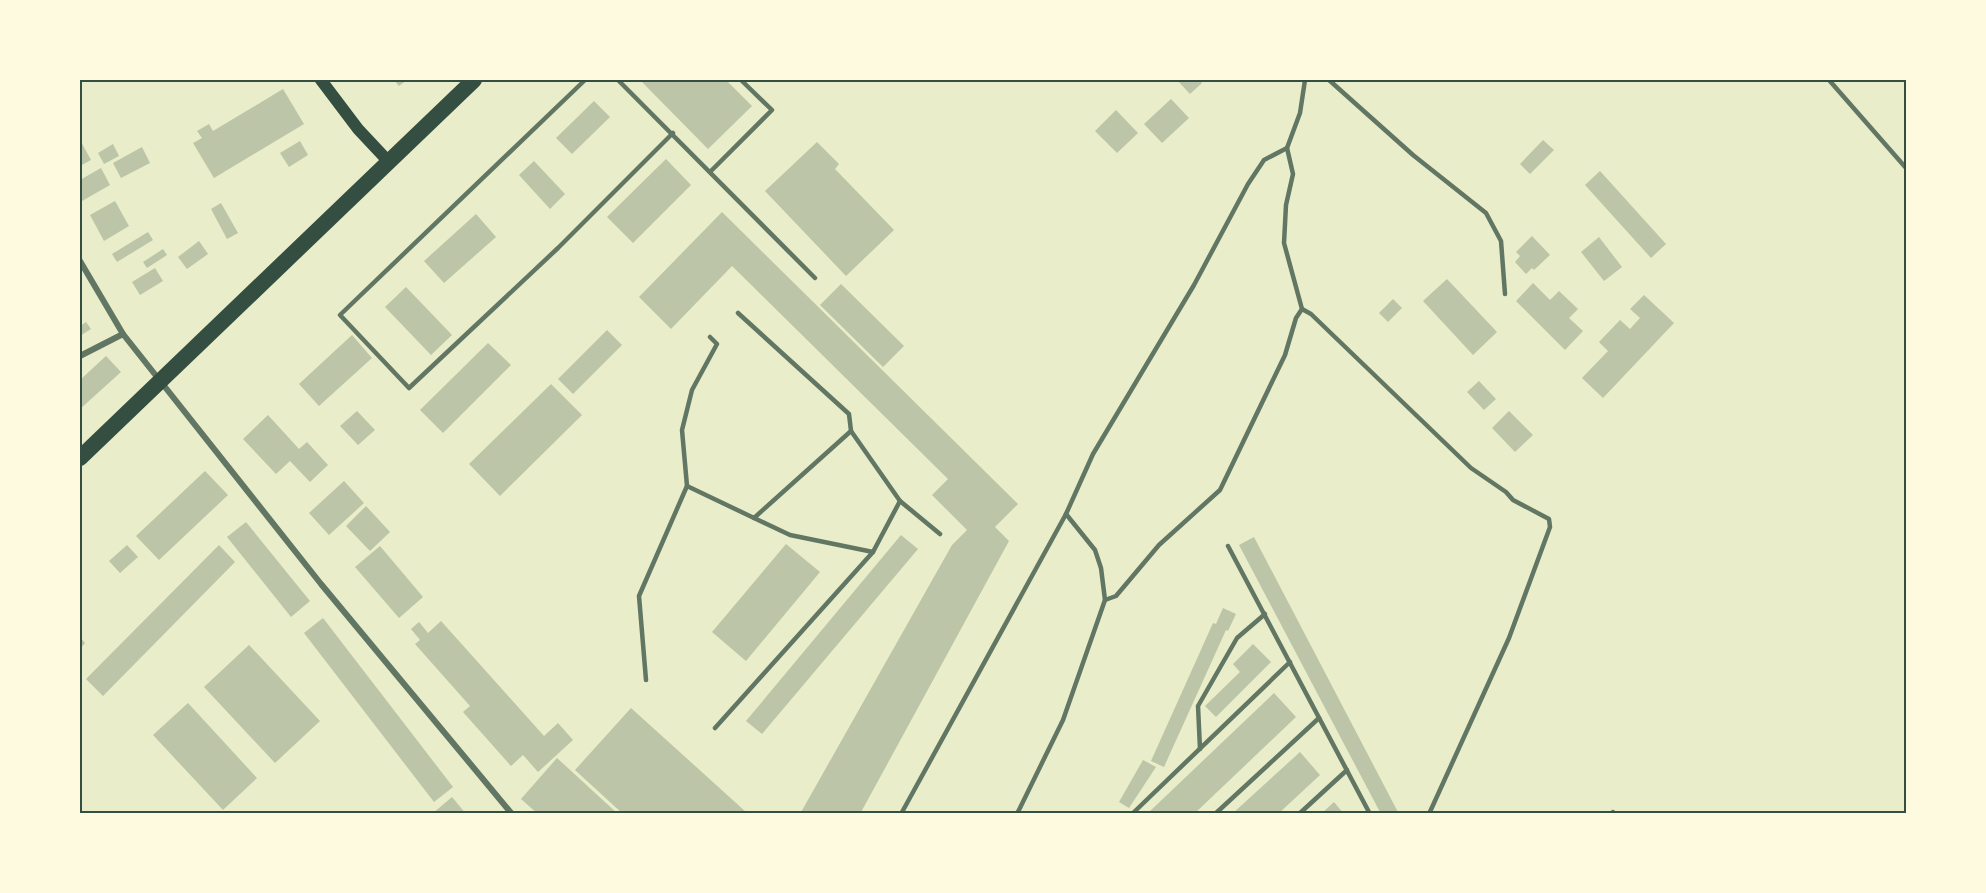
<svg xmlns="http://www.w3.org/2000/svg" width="1986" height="893" viewBox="0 0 1986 893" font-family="'PT Sans Narrow',sans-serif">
<rect width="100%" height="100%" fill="#e9edc9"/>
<!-- building -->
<g fill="#bcc5a7">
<polygon points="394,80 407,80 399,86"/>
<polygon points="640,80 726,80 752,106 708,149"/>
<polygon points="1177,80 1199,80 1202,83 1190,94"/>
<polygon points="283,89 304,124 214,178 193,143 202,138 197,131 209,124 213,131"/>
<polygon points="1171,99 1189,118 1162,143 1144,124"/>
<polygon points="594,101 610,117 572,154 556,138"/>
<polygon points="1116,110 1138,133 1117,153 1095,131"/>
<polygon points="80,140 91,160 80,166"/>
<polygon points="1543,140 1554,150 1530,174 1520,164"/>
<polygon points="300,141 308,155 289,167 280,153"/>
<polygon points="817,142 839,164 835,169 894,230 846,276 765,191"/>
<polygon points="113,144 119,156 104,164 98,153"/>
<polygon points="142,147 150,163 121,178 113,163"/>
<polygon points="666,159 691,185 633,243 607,217"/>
<polygon points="534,161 565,194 550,209 519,175"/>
<polygon points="101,168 110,185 82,201 80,180"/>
<polygon points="1600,171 1666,244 1651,258 1585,185"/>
<polygon points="115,201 129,226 104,241 90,215"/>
<polygon points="221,203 238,233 227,239 211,209"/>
<polygon points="722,212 1018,504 995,527 1009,541 860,814 800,814 952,545 967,530 932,495 948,479 732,266 671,329 639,297"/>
<polygon points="476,214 496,237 444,283 424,261"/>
<polygon points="148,232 153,240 117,262 112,254"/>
<polygon points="1532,236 1550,255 1534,270 1532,268 1526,274 1515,262 1520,256 1516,252"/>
<polygon points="1599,237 1622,267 1604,281 1581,252"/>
<polygon points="199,241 208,254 187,269 178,257"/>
<polygon points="163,249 167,255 147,268 143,262"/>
<polygon points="155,268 163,281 140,295 132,282"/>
<polygon points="1447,279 1497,332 1473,355 1423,301"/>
<polygon points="1533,283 1550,300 1559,291 1578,309 1569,318 1583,331 1565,350 1516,301"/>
<polygon points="841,284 904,346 883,367 820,305"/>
<polygon points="406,287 452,335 431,355 385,307"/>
<polygon points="1644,295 1674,323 1603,398 1582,378 1608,351 1599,342 1620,320 1630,329 1640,318 1630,309"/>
<polygon points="1393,299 1402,308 1388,322 1379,313"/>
<polygon points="86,322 91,329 80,336 80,326"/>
<polygon points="607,330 622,345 573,394 558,379"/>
<polygon points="352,335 372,358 319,406 299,384"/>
<polygon points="488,343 511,365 443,433 420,410"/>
<polygon points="106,356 121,372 80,409 80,380"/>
<polygon points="1479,381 1496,399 1484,410 1467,392"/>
<polygon points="551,384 582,415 500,496 469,464"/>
<polygon points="357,411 375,430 358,445 340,426"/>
<polygon points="1509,411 1533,435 1515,452 1492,428"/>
<polygon points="268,415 299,449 307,442 328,465 310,482 290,461 276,474 243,439"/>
<polygon points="205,471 228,495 159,560 136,536"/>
<polygon points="344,481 364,503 329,535 309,513"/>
<polygon points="366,506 390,532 370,551 346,526"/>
<polygon points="246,522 310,601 291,617 227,537"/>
<polygon points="901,535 918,549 762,734 746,721"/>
<polygon points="1254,537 1399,814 1381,814 1239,545"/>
<polygon points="786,544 820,572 746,661 712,632"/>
<polygon points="127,545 138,557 120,573 109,561"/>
<polygon points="219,545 235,562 103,696 86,679"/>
<polygon points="380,546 423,597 399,618 355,567"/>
<polygon points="1223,608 1236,614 1228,631 1226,630 1164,767 1151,761 1213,623 1216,624"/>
<polygon points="323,618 453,787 434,802 304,633"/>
<polygon points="441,621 544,736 558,723 573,740 538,772 523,755 511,766 463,712 470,706 415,644 420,640 411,629 419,622 428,633"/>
<polygon points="80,637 85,643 80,649"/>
<polygon points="1253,644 1271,662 1216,717 1205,706 1240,672 1233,664"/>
<polygon points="249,645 320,721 275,763 204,687"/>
<polygon points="1274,693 1296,717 1194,814 1147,814"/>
<polygon points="188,703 257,778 223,810 153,735"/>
<polygon points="631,708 746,812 745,814 623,814 575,770"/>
<polygon points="1300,752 1320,775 1278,814 1232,814"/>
<polygon points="557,758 618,814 538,814 521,799"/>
<polygon points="1143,760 1156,767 1129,808 1119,802"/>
<polygon points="452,797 466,814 432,814"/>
<polygon points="1334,802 1344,814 1321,814"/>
</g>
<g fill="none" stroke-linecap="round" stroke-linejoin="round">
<!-- service -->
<g stroke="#617663" stroke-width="4.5">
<polyline points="585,80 340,315 409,388 558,248 673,133"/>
<polyline points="618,80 815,278"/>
<polyline points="1305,80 1300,113 1287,148 1293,174 1286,205 1284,243 1302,309 1311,314 1471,468 1506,492 1513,500 1549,519 1550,527 1509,638 1429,814"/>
<polyline points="1329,80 1413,155 1486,213 1501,241 1505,294"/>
<polyline points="1829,80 1906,168"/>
<polyline points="711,171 772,110 741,80"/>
<polyline points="738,313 849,414 851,431 900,501 940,534"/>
<polyline points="687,486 754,518 851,431"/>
<polyline points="754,518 790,535 873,552"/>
<polyline points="1228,546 1370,814"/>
<polyline points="1105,600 1116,596 1159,545 1220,490 1285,355 1296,318 1302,309"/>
<polyline points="646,680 639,596 687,486 682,430 692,390 717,344 710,337"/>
<polyline points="715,728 873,552 900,501"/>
<polyline points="1200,749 1198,706 1237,638 1265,614"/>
<polyline points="901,814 1066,514 1093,454 1194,285 1248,184 1264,160 1287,148"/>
<polyline points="1017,814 1063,720 1105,600 1101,568 1095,550 1066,514"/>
<polyline points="1132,814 1290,662"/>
<polyline points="1215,814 1319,718"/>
<polyline points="1299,814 1347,770"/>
<polyline points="1612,814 1613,812"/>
</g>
<!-- minor -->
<g stroke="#617663" stroke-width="6">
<polyline points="80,261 123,334 321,584 512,814"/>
<polyline points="80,356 123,334"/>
</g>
<!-- secondary -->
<polyline stroke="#344e41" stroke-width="12" points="321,80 358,129 388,161"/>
<!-- trunk -->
<polyline stroke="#344e41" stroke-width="16" points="80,458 474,80"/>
</g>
<!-- border -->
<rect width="1986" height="893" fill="none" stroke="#fefae0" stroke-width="162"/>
<rect x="81" y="81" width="1824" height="731" fill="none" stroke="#344e41" stroke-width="2"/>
</svg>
